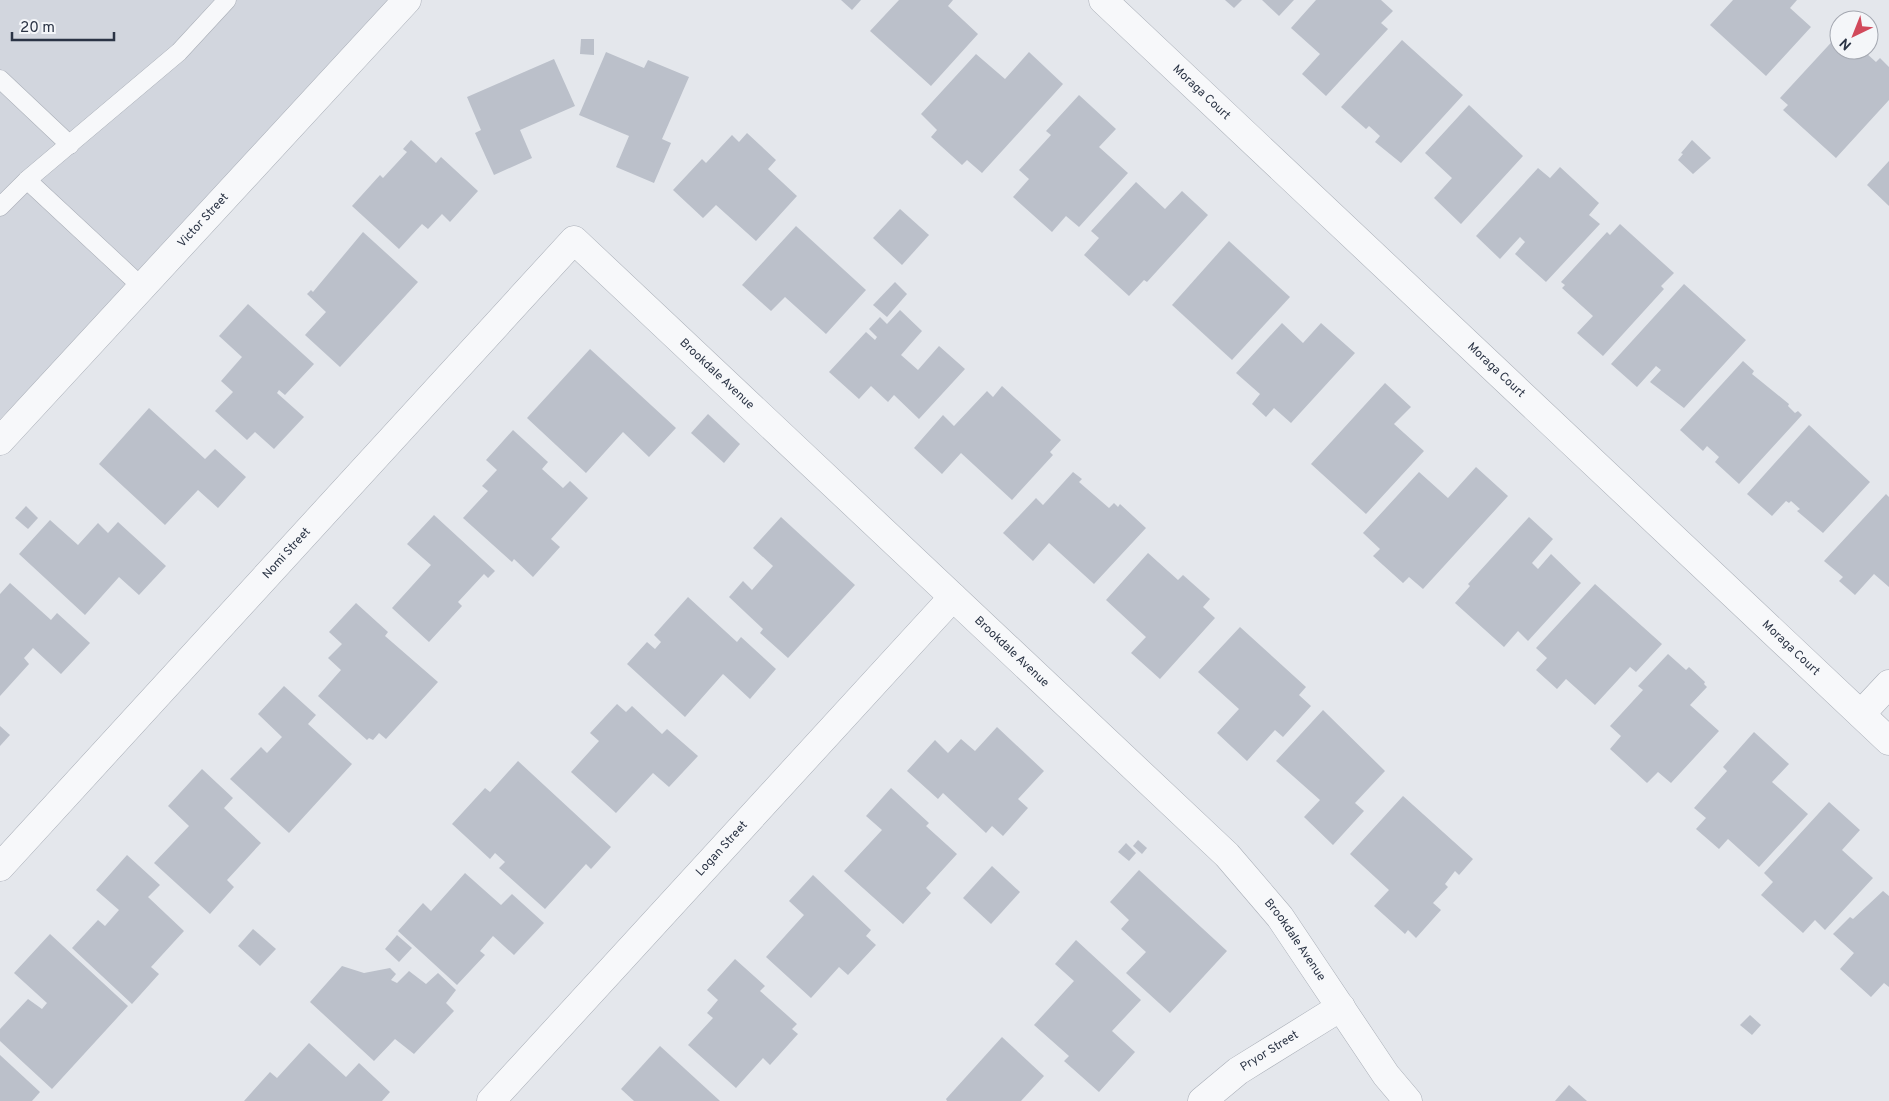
<svg xmlns="http://www.w3.org/2000/svg" width="1889" height="1101" viewBox="0 0 1889 1101" font-family="Overpass,sans-serif">
<rect width="100%" height="100%" fill="#e4e7ec"/>
<!-- built -->
<polygon fill="#d2d6de" points="0,0 402,0 0,419"/>
<!-- building -->
<g fill="#bbc0ca">
<polygon points="841,0 861,0 852,10"/>
<polygon points="899,0 953,0 948,6 978,34 931,86 870,31"/>
<polygon points="1225,0 1242,0 1234,8"/>
<polygon points="1262,0 1294,0 1279,16"/>
<polygon points="1316,0 1381,0 1393,11 1381,23 1388,29 1326,96 1302,74 1320,54 1291,28"/>
<polygon points="1733,0 1797,0 1790,8 1811,27 1766,76 1710,25"/>
<polygon points="1839,34 1839,50 1869,50 1866,53 1876,62 1880,58 1889,67 1889,100 1836,158 1783,110 1788,105 1780,98"/>
<polygon points="581,39 594,39 594,55 580,54"/>
<polygon points="1402,40 1463,95 1401,163 1375,142 1380,136 1369,126 1366,129 1341,107"/>
<polygon points="606,52 644,68 648,60 689,77 662,139 671,143 654,183 616,167 629,136 579,115"/>
<polygon points="1029,52 1063,84 982,173 967,160 962,165 931,137 937,130 921,114 976,54 1005,79"/>
<polygon points="554,59 575,106 520,130 532,158 494,175 475,133 481,130 467,97"/>
<polygon points="1079,95 1116,129 1099,147 1128,173 1079,227 1066,216 1052,232 1013,197 1029,179 1019,170 1051,135 1046,131"/>
<polygon points="1469,105 1523,156 1461,224 1434,198 1452,178 1425,153"/>
<polygon points="747,133 776,160 768,169 797,196 756,241 716,205 703,218 673,190 702,159 706,163 732,135 739,142"/>
<polygon points="411,140 436,163 441,157 478,191 450,222 442,214 428,229 422,224 399,249 352,206 380,175 383,178 407,152 403,149"/>
<polygon points="1692,140 1711,158 1693,174 1678,160 1683,154 1681,153"/>
<polygon points="1889,161 1889,206 1867,185"/>
<polygon points="1560,167 1599,203 1589,215 1600,224 1546,282 1515,254 1525,242 1520,237 1500,259 1476,236 1538,168 1550,178"/>
<polygon points="1136,182 1165,209 1182,191 1208,215 1147,282 1144,280 1129,296 1084,255 1099,238 1091,231"/>
<polygon points="900,209 929,235 902,265 873,238"/>
<polygon points="1620,224 1674,273 1661,286 1664,289 1603,356 1577,333 1593,316 1562,288 1565,285 1561,282 1607,232 1610,235"/>
<polygon points="796,226 866,290 826,334 785,297 771,311 742,285"/>
<polygon points="363,232 418,282 340,367 305,335 326,312 307,294 311,290 313,292"/>
<polygon points="1229,241 1290,297 1232,360 1172,305"/>
<polygon points="895,282 907,294 887,317 873,305"/>
<polygon points="1684,284 1746,340 1684,408 1650,382 1661,370 1656,366 1637,387 1611,364"/>
<polygon points="248,304 314,364 285,395 279,390 277,393 304,417 274,449 255,432 247,440 215,411 233,392 221,381 242,357 219,336"/>
<polygon points="900,310 922,331 901,355 918,370 939,346 965,369 919,419 894,395 888,402 871,386 859,399 829,372 866,332 875,340 877,337 869,329 880,317 887,324"/>
<polygon points="1282,323 1303,343 1321,323 1355,353 1291,423 1274,408 1266,417 1252,404 1260,394 1236,373"/>
<polygon points="590,349 676,428 649,457 623,432 586,473 527,418"/>
<polygon points="1743,361 1754,371 1752,374 1789,404 1788,406 1795,413 1798,411 1802,415 1739,484 1715,462 1719,457 1707,446 1703,451 1680,430"/>
<polygon points="1385,383 1411,407 1394,424 1424,451 1366,514 1311,464"/>
<polygon points="1002,386 1061,440 1050,452 1053,455 1012,500 961,453 942,474 914,448 943,415 954,426 987,391 993,397"/>
<polygon points="149,408 205,459 215,449 246,477 218,508 198,490 165,525 99,464"/>
<polygon points="708,414 740,444 724,463 691,433"/>
<polygon points="1809,425 1870,482 1823,533 1797,511 1800,509 1791,501 1789,503 1786,501 1772,516 1747,494"/>
<polygon points="513,430 548,462 542,469 563,488 570,481 588,498 551,539 560,547 533,577 514,559 512,562 463,518 488,491 482,486 497,470 486,460"/>
<polygon points="1476,467 1508,496 1423,589 1409,577 1403,583 1373,556 1380,549 1363,533 1419,472 1448,498"/>
<polygon points="1073,472 1082,479 1079,482 1109,508 1114,503 1118,507 1120,504 1146,528 1094,584 1049,543 1033,561 1003,533 1036,498 1043,505"/>
<polygon points="1886,494 1889,497 1889,587 1874,574 1855,595 1839,581 1843,577 1824,561"/>
<polygon points="26,506 38,518 28,529 15,518"/>
<polygon points="434,515 495,571 488,578 484,574 458,602 462,606 429,642 392,608 431,565 407,544"/>
<polygon points="781,517 855,585 788,658 760,633 763,629 729,597 743,581 752,590 773,566 753,548"/>
<polygon points="1529,517 1553,539 1532,563 1538,569 1551,554 1581,583 1528,641 1518,631 1504,647 1455,603 1470,586 1468,584"/>
<polygon points="50,520 78,545 98,523 108,533 118,522 166,566 139,595 119,577 85,615 19,554"/>
<polygon points="1148,553 1178,580 1183,575 1210,599 1203,607 1215,618 1160,679 1131,653 1146,637 1106,600"/>
<polygon points="10,583 51,620 57,613 90,643 61,674 33,648 24,658 29,664 0,696 0,594"/>
<polygon points="1595,584 1662,644 1636,672 1630,667 1595,705 1566,679 1557,689 1536,670 1547,658 1536,648"/>
<polygon points="688,597 737,642 741,637 776,669 750,699 723,674 685,717 627,664 647,642 655,649 661,642 654,635"/>
<polygon points="356,603 388,632 385,636 438,682 386,739 379,733 373,740 369,738 367,740 318,696 341,670 328,658 342,644 329,632"/>
<polygon points="1240,627 1306,687 1299,695 1311,706 1283,737 1275,730 1247,761 1217,733 1239,709 1198,672"/>
<polygon points="1668,654 1686,670 1689,667 1705,682 1704,684 1707,687 1690,705 1719,731 1671,783 1658,772 1647,783 1610,749 1621,736 1610,726 1643,690 1638,686"/>
<polygon points="284,686 316,715 308,724 352,764 289,833 230,779 261,747 267,753 282,737 258,714"/>
<polygon points="617,704 626,712 632,706 662,734 667,729 698,756 669,787 653,773 616,813 571,772 599,741 590,733"/>
<polygon points="1323,710 1385,771 1355,803 1364,811 1333,845 1304,817 1320,800 1276,761"/>
<polygon points="0,726 10,735 0,746"/>
<polygon points="997,727 1044,771 1018,799 1028,808 1003,836 992,826 986,833 943,793 938,799 907,771 935,740 948,753 961,739 975,751"/>
<polygon points="1754,732 1789,764 1772,782 1808,814 1759,867 1728,839 1719,849 1696,829 1706,818 1694,808 1727,771 1723,767"/>
<polygon points="518,761 611,847 591,869 586,864 545,909 499,868 505,862 495,853 490,859 452,824 485,788 490,792"/>
<polygon points="202,769 233,798 224,808 261,843 227,880 234,887 210,914 154,863 189,826 168,806"/>
<polygon points="891,788 929,823 926,826 957,854 926,888 931,893 903,924 844,871 882,830 866,816"/>
<polygon points="1403,796 1473,859 1459,875 1455,871 1445,884 1448,887 1433,903 1441,910 1416,938 1408,930 1405,934 1374,906 1389,890 1350,854"/>
<polygon points="1829,802 1860,830 1842,850 1873,878 1825,930 1815,920 1803,933 1761,895 1773,882 1764,873"/>
<polygon points="1138,840 1147,848 1142,854 1133,846"/>
<polygon points="1126,843 1136,853 1129,861 1118,852"/>
<polygon points="127,855 160,885 148,897 184,931 151,967 159,974 132,1004 72,948 98,920 105,926 119,910 96,890"/>
<polygon points="992,866 1020,892 991,924 963,898"/>
<polygon points="1139,870 1227,951 1170,1013 1126,973 1146,952 1121,929 1129,920 1110,902"/>
<polygon points="465,873 501,905 512,894 544,923 514,955 493,936 480,951 485,955 457,985 398,931 423,903 431,911"/>
<polygon points="813,875 871,930 866,936 876,945 848,975 839,967 811,998 766,957 804,915 789,901"/>
<polygon points="1883,891 1889,896 1889,987 1884,983 1871,997 1840,969 1854,953 1833,934 1850,917 1853,919"/>
<polygon points="253,929 276,949 260,966 238,946"/>
<polygon points="50,934 128,1006 52,1089 0,1041 0,1029 28,999 42,1009 47,1003 14,973"/>
<polygon points="397,935 412,948 399,962 385,949"/>
<polygon points="1076,940 1141,1000 1112,1031 1135,1052 1099,1092 1064,1061 1069,1056 1034,1025 1074,981 1055,964"/>
<polygon points="735,959 765,986 760,991 797,1024 792,1029 798,1034 770,1065 763,1058 736,1088 688,1045 713,1018 707,1013 718,1000 707,990"/>
<polygon points="342,966 364,973 390,968 396,974 391,980 397,983 409,971 426,984 438,973 456,990 446,1003 454,1011 414,1054 395,1039 374,1061 310,1002"/>
<polygon points="1750,1015 1761,1025 1752,1035 1740,1025"/>
<polygon points="1002,1037 1044,1076 1021,1101 947,1101 946,1099"/>
<polygon points="309,1043 346,1077 359,1063 390,1092 382,1101 244,1101 270,1072 277,1078"/>
<polygon points="660,1046 720,1101 634,1101 621,1089"/>
<polygon points="0,1055 40,1092 32,1101 0,1101"/>
<polygon points="1569,1085 1587,1101 1555,1101"/>
</g>
<g fill="none" stroke-linecap="round" stroke-linejoin="round">
<!-- lane casing -->
<g stroke="#a9aeb7" stroke-width="19">
<g id="lane">
<polyline points="0,79 70,145"/>
<polyline points="0,207 27,180"/>
<polyline points="142,287 27,180 179,52 227,0"/>
</g>
</g>
<!-- street casing -->
<g stroke="#a9aeb7" stroke-width="29">
<g id="street">
<path id="s1" d="M1103,0l786,741"/>
<path id="s2" d="M0,441l407,-441"/>
<polyline points="1861,714 1889,684"/>
<path id="s3" d="M0,867l574,-627 653,615 53,62 106,158 22,26"/>
<path id="s4" d="M491,1101l462,-504"/>
<path id="s5" d="M1202,1101l36,-30 103,-64"/>
</g>
</g>
<!-- lane -->
<use href="#lane" stroke="#f7f8fa" stroke-width="18"/>
<!-- street -->
<use href="#street" stroke="#f7f8fa" stroke-width="28"/>
</g>
<g text-anchor="middle" dominant-baseline="central" stroke-width="4" stroke-linejoin="round" paint-order="stroke">
<!-- street labels -->
<g font-size="12" fill="#2b3445" stroke="#f4f6f9">
<text stroke="none"><textPath href="#s1" startOffset="135">Moraga Court</textPath></text>
<text stroke="none"><textPath href="#s2" startOffset="300">Victor Street</textPath></text>
<text stroke="none"><textPath href="#s1" startOffset="540">Moraga Court</textPath></text>
<text stroke="none"><textPath href="#s3" startOffset="1046">Brookdale Avenue</textPath></text>
<text stroke="none"><textPath href="#s3" startOffset="425">Nomi Street</textPath></text>
<text stroke="none"><textPath href="#s1" startOffset="945">Moraga Court</textPath></text>
<text stroke="none"><textPath href="#s3" startOffset="1451">Brookdale Avenue</textPath></text>
<text stroke="none"><textPath href="#s4" startOffset="342">Logan Street</textPath></text>
<text stroke="none"><textPath href="#s3" startOffset="1856">Brookdale Avenue</textPath></text>
<text stroke="none"><textPath href="#s5" startOffset="84">Pryor Street</textPath></text>
</g>
</g>
<!-- north arrow -->
<g transform="translate(1854 35) rotate(223)"><circle r="24" fill="#f4f6f9" stroke="#a4a8b1"/>
<path d="M0-4L9 19L0 12L-9 19Z" fill="#d1495b"/>
<text y="-8" font-size="14" font-weight="bold" text-anchor="middle" fill="#2b3445">N</text>
</g>
<!-- scale -->
<path d="M12 32v8h102v-8" fill="none" stroke="#2b3445" stroke-width="2.5"/>
<text x="20" y="32" font-size="15" fill="#2b3445" stroke="#f4f6f9" stroke-width="4" paint-order="stroke">20 m</text>
</svg>
